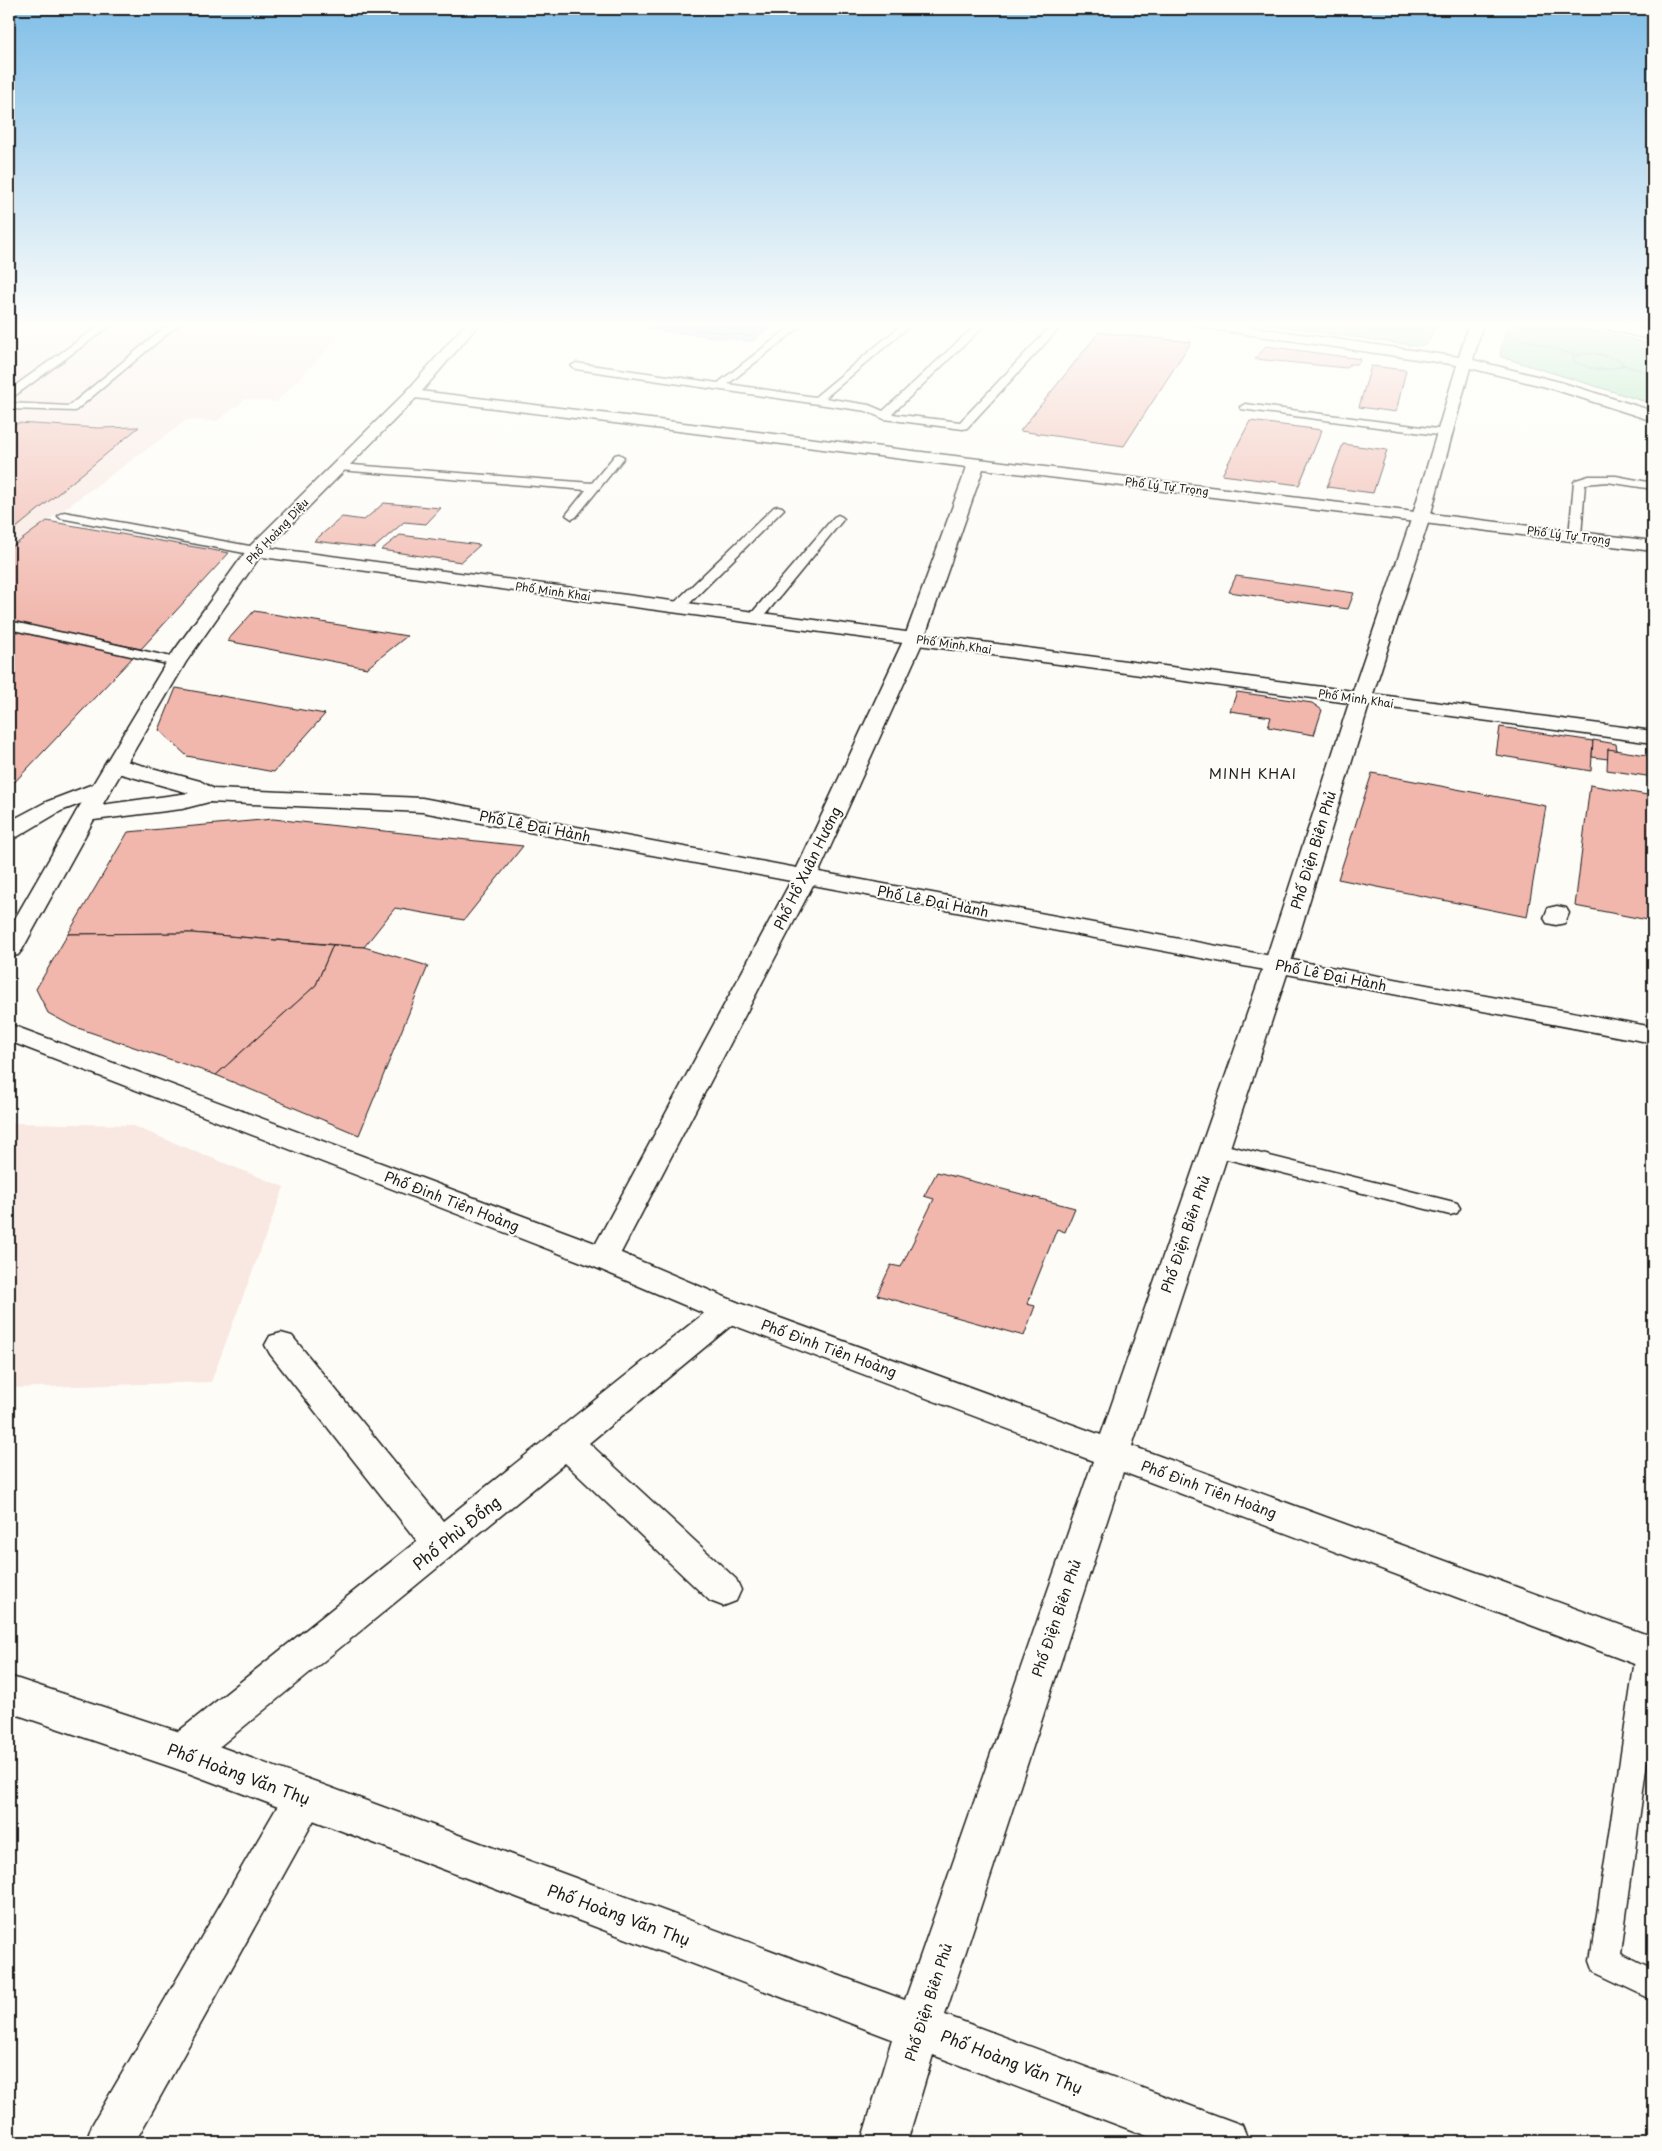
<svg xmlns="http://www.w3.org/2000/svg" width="1662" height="2151" viewBox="0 0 1662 2151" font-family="'Playpen Sans',sans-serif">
<rect width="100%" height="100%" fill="#fdfcf7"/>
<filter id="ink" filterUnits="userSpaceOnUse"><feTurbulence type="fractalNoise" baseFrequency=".02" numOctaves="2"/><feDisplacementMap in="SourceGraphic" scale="10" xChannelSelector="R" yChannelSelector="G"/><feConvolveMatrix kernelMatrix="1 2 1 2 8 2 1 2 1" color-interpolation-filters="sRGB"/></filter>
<g filter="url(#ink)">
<!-- built -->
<g fill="#f9e7e1">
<polygon points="9,323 300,323 298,326 348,328 276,402 245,399 217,421 187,420 9,549"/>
<polygon points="9,1123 130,1125 284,1187 211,1382 9,1388"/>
</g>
<!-- green -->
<g fill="#95dcaa" stroke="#587c63">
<polygon points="1256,323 1438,323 1427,344 1416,346"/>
<polygon points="1508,323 1553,323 1612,334 1653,345 1653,404 1501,357 1500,353"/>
</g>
<!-- water -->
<polygon fill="#85cde6" stroke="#5b8695" points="652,323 739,323 770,326 753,341 644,329"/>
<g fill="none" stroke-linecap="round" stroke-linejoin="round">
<!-- shore -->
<g stroke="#46636d" stroke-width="1">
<polyline points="655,323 657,325 751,336 757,330 756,323"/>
<polyline points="691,323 747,329 749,323"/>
</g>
</g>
<!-- building -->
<g fill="#f1b7ad" stroke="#1c1c1c">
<polygon points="1099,332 1191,342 1124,446 1020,431"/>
<polygon points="1266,346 1361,359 1358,364 1350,364 1347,368 1255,359"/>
<polygon points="1371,366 1406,370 1396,412 1359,407"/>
<polygon points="1250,421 1322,430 1299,485 1222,475"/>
<polygon points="18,423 98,428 139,427 9,534 9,429"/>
<polygon points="1343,444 1387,450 1373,493 1327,487"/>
<polygon points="384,503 441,508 426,524 404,522 374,548 314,541 342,517 364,520"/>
<polygon points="47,521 229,553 141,649 9,621 9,549"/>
<polygon points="400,535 480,545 461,562 381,550"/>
<polygon points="1236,576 1354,593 1348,609 1229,592"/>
<polygon points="254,611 407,636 367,668 227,641"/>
<polygon points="9,630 134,656 9,788"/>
<polygon points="176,688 325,714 274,772 187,756 159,730"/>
<polygon points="1237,692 1312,703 1322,710 1314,735 1268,727 1271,717 1230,711"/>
<polygon points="1500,727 1593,741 1591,771 1496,755"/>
<polygon points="1593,740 1616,744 1617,751 1608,749 1608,759 1592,757"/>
<polygon points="1608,749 1653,756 1653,777 1607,770"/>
<polygon points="1372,773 1546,806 1527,917 1338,879"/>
<polygon points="1590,785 1653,796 1653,921 1575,906"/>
<polygon points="273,819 523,846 464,920 395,908 364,947 192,933 68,934 128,832"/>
<polygon points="192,933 333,945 316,985 216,1075 72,1026 48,1013 36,989 68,934"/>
<polygon points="333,945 364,947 428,966 359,1135 216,1075 316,985"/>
<polygon points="937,1172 1075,1208 1065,1232 1057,1229 1027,1304 1035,1306 1024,1336 877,1295 891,1265 901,1267 934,1199 924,1196"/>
</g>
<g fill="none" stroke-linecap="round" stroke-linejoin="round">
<!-- lane casing -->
<g stroke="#1c1c1c" stroke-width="3">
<g id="lane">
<polygon points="103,323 114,323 13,397 9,398 9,390"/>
<polygon points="170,323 180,323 75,411 9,409 9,403 69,406"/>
<polygon points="795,323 805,323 728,384 815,397 904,323 913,323 825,398 869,405 883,411 978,323 987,323 892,414 960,422 1054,323 1064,323 967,428 963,429 884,419 866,411 576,369 571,366 576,363 718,383"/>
<polygon points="1245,404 1445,430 1450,433 1445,436 1241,409 1240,407"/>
<polygon points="619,454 624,457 623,459 576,517 572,519 566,515 586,490 339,470 333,467 339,464 592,483 615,455"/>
<polygon points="1589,476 1616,476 1653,483 1653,489 1607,482 1585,484 1581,536 1579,539 1571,539 1569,536 1574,482 1576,480"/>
<polygon points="778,506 782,507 784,509 682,611 672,611 671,608 672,605 774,507"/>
<polygon points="64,512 255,547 261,551 255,555 60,518 58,516 60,514"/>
<polygon points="838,515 842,517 844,519 842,521 760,621 750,621 748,618 750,615 834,517"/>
<polygon points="9,621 176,658 183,662 176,666 9,629"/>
<polygon points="1214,1142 1450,1201 1457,1203 1460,1208 1457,1213 1450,1215 1207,1154 1204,1149 1207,1144"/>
<polygon points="1649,1641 1653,1643 1653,1717 1621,1953 1653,1969 1653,2000 1594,1972 1590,1961 1636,1653 1640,1645"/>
</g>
</g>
<!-- street casing -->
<g stroke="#1c1c1c" stroke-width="3">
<g id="street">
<polygon points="412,390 1653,541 1653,551 983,469 924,639 819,872 1653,1027 1653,1043 813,885 614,1266 603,1269 592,1266 588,1258 791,881 422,812 209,802 182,809 86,821 78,819 75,814 78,809 86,807 189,793 107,770 104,765 107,760 115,758 200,781 214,789 422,798 797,868 904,639 967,467 407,397 405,394 407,391"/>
<polygon points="101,781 109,783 112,788 109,793 61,811 17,837 9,839 9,822 12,820 46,802"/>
<polygon points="1557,906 1566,908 1569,913 1565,923 1556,925 1547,923 1544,918 1548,908"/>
<polygon points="728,1299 739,1303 744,1311 739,1319 589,1443 736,1579 741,1590 736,1601 723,1606 710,1601 565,1463 197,1765 183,1771 169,1765 163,1752 169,1739 417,1541 270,1354 265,1345 270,1336 281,1333 292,1336 443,1521 717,1303"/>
<polygon points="305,1778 319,1783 325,1797 319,1811 135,2142 86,2142 92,2125 291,1783"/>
</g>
</g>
<!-- secondary casing -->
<g stroke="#1c1c1c" stroke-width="3">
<g id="secondary">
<polygon points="1192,323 1225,323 1459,357 1469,323 1483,323 1473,360 1560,382 1653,411 1653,421 1550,388 1470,368 1430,517 1373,694 1653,731 1653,743 1369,705 1290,965 1132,1446 1653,1637 1653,1671 1123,1472 945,2015 1242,2125 1249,2142 1163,2142 933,2055 907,2142 861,2142 892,2039 183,1771 9,1712 9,1676 183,1733 905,2000 1093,1461 717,1319 592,1266 9,1041 9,1024 614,1250 739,1303 1101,1435 1264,965 1349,703 255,556 249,555 246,551 249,547 255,546 1353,691 1412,517 1457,365 1199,327"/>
<polygon points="1592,323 1615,323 1653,332 1653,340 1594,326"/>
</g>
</g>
<!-- primary casing -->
<g stroke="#1c1c1c" stroke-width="3">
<polygon id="primary" points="466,323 480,323 417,397 261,555 186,662 97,814 22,950 18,955 9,957 9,929 75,814 169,658 249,547 407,391"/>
</g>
<!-- path -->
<g stroke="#1c1c1c" stroke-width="2" stroke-dasharray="0.5 2" stroke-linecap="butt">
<polyline points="1569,323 1578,324"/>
<polyline points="1497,331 1575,355"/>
<polyline points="1442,338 1449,323"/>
<path d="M1581,354h17l22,6 3,5c-17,8 -33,4 -49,-3l-1,-4z"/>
<polyline points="1623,365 1653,374"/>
</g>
<!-- lane -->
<use href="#lane" fill="#fdfcf7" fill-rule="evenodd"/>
<!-- street -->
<use href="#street" fill="#fdfcf7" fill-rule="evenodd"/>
<!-- secondary -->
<use href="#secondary" fill="#fdfcf7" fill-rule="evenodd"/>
<!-- primary -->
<use href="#primary" fill="#fdfcf7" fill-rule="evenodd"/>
</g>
</g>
<!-- sky -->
<linearGradient id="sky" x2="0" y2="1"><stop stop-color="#80bee7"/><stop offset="0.52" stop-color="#fefefb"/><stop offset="1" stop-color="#fefefb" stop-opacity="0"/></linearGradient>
<rect width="1662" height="624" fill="url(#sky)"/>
<g text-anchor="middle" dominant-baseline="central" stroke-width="4" stroke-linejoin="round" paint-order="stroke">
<!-- far-street labels -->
<g font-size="11" fill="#1c1c1c" stroke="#fdfcf7">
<text transform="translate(1167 486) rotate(7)">Phố Lý Tự Trọng</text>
<text transform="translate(277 531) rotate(-47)">Phố Hoàng Diệu</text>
<text transform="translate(1569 535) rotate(7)">Phố Lý Tự Trọng</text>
<text transform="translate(553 591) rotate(8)">Phố Minh Khai</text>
<text transform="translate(954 644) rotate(8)">Phố Minh Khai</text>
<text transform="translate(1356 698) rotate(8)">Phố Minh Khai</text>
</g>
<!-- far-quarter labels -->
<g font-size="14" letter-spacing="1" fill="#1c1c1c" stroke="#fdfcf7">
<text x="1253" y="773">MINH KHAI</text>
</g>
<!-- street labels -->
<g font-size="14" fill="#1c1c1c" stroke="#fdfcf7">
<text transform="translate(535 826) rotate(11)">Phố Lê Đại Hành</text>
<text transform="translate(1313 850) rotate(-73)">Phố Điện Biên Phủ</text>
<text transform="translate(807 868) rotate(-64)">Phố Hồ Xuân Hương</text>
<text transform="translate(933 901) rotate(11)">Phố Lê Đại Hành</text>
<text transform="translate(1331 975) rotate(11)">Phố Lê Đại Hành</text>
<text transform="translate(452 1201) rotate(21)">Phố Đinh Tiên Hoàng</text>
<text transform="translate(1185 1234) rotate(-71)">Phố Điện Biên Phủ</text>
<text transform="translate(829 1348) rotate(20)">Phố Đinh Tiên Hoàng</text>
<text transform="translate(1209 1489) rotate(20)">Phố Đinh Tiên Hoàng</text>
<text transform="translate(1056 1618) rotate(-71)">Phố Điện Biên Phủ</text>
<text transform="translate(928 2002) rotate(-72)">Phố Điện Biên Phủ</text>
</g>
<!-- near-street labels -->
<g font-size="16" fill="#1c1c1c" stroke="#fdfcf7">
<text transform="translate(456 1532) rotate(-39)">Phố Phù Đổng</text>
<text transform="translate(239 1773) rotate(20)">Phố Hoàng Văn Thụ</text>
<text transform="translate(619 1914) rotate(20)">Phố Hoàng Văn Thụ</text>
<text transform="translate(1012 2061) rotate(21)">Phố Hoàng Văn Thụ</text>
</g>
</g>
<!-- margin -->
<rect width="1662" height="2151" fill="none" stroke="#fdfcf7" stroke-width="30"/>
<rect x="15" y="15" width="1632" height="2121" fill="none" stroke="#1c1c1c" stroke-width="2" filter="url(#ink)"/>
</svg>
